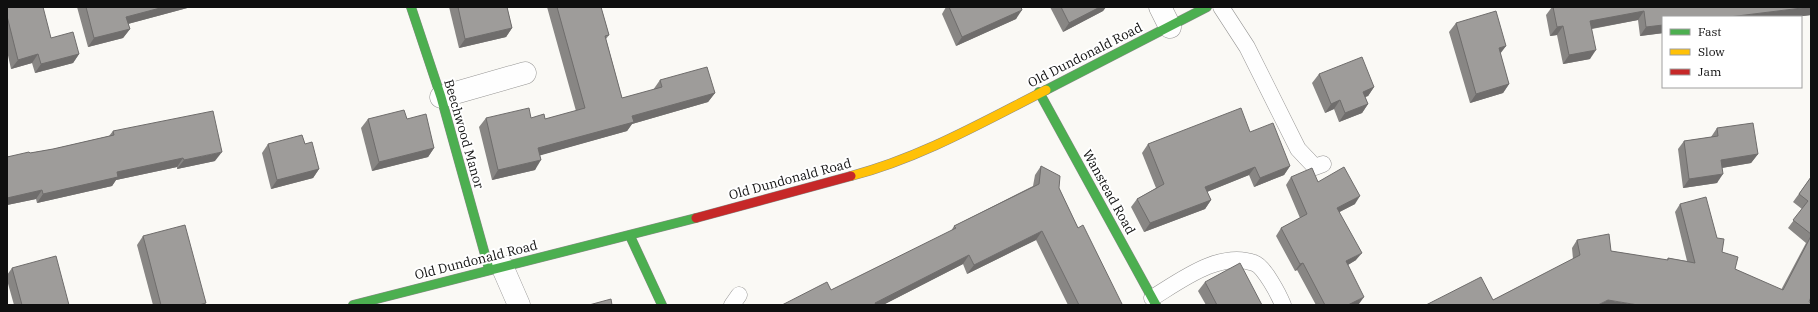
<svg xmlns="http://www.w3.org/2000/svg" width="1818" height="312" viewBox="0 0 1818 312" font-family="'IBM Plex Serif',serif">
<rect width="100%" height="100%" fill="#faf9f5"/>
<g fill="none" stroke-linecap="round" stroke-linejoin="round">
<!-- lane casing -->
<g stroke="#959493" stroke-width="17">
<g id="lane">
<polyline points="1221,7 1247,47 1298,149 1315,167 1323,164"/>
<path d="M1152,298c28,-17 68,-48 102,-35 10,3 25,32 29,42"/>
<polyline points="732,305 739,295"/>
</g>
</g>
<!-- street casing -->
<g stroke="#959493" stroke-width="23">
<g id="street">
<polyline points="1160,7 1170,27"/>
<polyline points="441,97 525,73"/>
<polyline points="502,266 519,305"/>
</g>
</g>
<!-- fast casing -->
<g stroke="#8b8b89" stroke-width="10">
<g id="fast">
<polyline points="411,7 441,97 489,269"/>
<polyline points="1046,90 1207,7"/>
<polyline points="1039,92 1156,305"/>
<polyline points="630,236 662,305"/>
<polyline points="353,305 696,218"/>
</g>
</g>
<!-- slow casing -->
<g stroke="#8b8b89" stroke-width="10">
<path id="slow" d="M851,176c69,-18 132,-54 195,-86"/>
</g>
<!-- jam casing -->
<g stroke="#8b8b89" stroke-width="10">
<polyline id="jam" points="696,218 851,176"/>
</g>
<!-- lane -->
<use href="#lane" stroke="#fefefe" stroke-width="16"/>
<!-- street -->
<use href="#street" stroke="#fefefe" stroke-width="22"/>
<!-- fast -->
<use href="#fast" stroke="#4caf50" stroke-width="9"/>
<!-- slow -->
<use href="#slow" stroke="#ffc107" stroke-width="9"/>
<!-- jam -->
<use href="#jam" stroke="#c62828" stroke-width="9"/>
</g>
<!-- wall -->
<g fill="#888684">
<polygon points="7,7 51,38 79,54 73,63 35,73 32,63 11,69 7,51"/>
<polygon points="77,7 191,7 128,24 130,29 123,38 88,47"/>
<polygon points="449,7 507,7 512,28 506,37 459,48"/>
<polygon points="547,7 601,7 609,35 606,39 622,98 653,90 660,80 715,93 708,102 632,124 627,131 540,155 535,170 492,180 479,127 486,118 531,118 545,119 576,111"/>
<polygon points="946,7 1021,7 1016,19 956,46 942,14"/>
<polygon points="1050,7 1106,7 1103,11 1063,32"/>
<polygon points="1552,7 1811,7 1811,15 1640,36 1638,20 1592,29 1590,59 1563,64 1557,35 1550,36 1546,15"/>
<polygon points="1456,23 1506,46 1500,53 1509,84 1503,93 1470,103 1449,32"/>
<polygon points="1319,74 1374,87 1368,96 1365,97 1368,104 1362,113 1339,122 1334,109 1325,113 1312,83"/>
<polygon points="368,119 407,119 434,148 428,157 372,171 361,128"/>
<polygon points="1717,128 1758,154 1751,163 1722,168 1717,183 1683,188 1678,149 1684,141 1711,137"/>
<polygon points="113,131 215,161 177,169 177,167 116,180 112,186 37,203 36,199 7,205 7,157 53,149 109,136"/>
<polygon points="1250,132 1290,166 1284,175 1254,187 1249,175 1207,192 1211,200 1205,209 1144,232 1131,207 1137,199 1156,188 1142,153 1148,144"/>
<polygon points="268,144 305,144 319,169 313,178 271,189 262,153"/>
<polygon points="1041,166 1059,188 1078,228 1121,305 1068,305 1036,240 967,274 963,264 883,305 782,305 831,290 951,231 954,226 1033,186 1035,175"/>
<polygon points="1291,177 1318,182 1355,204 1339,212 1356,260 1348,265 1359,304 1357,305 1316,305 1297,270 1295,271 1276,236 1281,228 1300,218 1286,185"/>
<polygon points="1811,177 1811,297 1809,302 1493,300 1573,259 1572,248 1577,240 1611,251 1667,260 1668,258 1687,261 1675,212 1680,204 1717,238 1722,252 1735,269 1781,290 1806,243 1788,228 1802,209 1793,202"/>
<polygon points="143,236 205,305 153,305 137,245"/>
<polygon points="12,268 69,305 14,305 7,280 7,275"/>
<polygon points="1205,282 1262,305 1206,305 1198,291"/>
</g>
<!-- shaded-wall -->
<g fill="#6f6d6c">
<polygon points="164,7 191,7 120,26 126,17"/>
<polygon points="1100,7 1106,7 1103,11 1063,32 1069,23"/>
<polygon points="1811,7 1811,15 1795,17 1729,17"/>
<polygon points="1022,10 1016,19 956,46 962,37"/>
<polygon points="1644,11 1638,20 1584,30 1590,21"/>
<polygon points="1663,25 1663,33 1640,36 1646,27"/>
<polygon points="1563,26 1557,35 1550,36 1557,27"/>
<polygon points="512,28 506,37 459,48 465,39"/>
<polygon points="130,29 123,38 88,47 94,38"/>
<polygon points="1506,46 1500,54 1499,48"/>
<polygon points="1596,50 1590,59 1563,64 1569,55"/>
<polygon points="38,54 32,63 11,69 18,60"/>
<polygon points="79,54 73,63 35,73 41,64"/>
<polygon points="1509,84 1503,93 1470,103 1476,94"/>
<polygon points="1374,87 1368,96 1357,100 1363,92"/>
<polygon points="715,93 708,102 632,124 627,131 531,158 538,148 632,116"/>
<polygon points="1340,100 1334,109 1325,113 1331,104"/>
<polygon points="1368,104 1362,113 1339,122 1345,113"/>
<polygon points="434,148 428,157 372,171 379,162"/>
<polygon points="222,152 215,161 177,169 184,160"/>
<polygon points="1758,154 1751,163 1715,169 1721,160"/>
<polygon points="183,158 177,167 116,180 112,186 37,203 43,194 117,172"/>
<polygon points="541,160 535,170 492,180 498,170"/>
<polygon points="1290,166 1284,175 1254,187 1260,178"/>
<polygon points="1255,167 1249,175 1199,195 1205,187"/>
<polygon points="319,169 313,178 271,189 277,180"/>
<polygon points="1723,174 1717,183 1683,188 1689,179"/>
<polygon points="42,190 36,199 7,205 7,198"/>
<polygon points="1360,196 1355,204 1332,216 1337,208"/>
<polygon points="1211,200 1205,209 1144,232 1150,223"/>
<polygon points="1042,231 1036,240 967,274 974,265"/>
<polygon points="1362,253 1356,260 1341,269 1346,261"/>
<polygon points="969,255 963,264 883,305 874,305 875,303"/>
<polygon points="1303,263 1297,270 1295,271 1300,264"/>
<polygon points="1364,297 1359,304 1357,305 1348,305"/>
<polygon points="1608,300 1638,305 1598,305"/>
</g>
<!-- building -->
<g fill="#9e9c9a" stroke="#6f6d6c">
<polygon points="7,7 43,7 51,38 73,32 79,54 41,64 38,54 18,60 7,16"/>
<polygon points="86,7 164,7 126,17 130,29 94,38"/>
<polygon points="458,7 507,7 512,28 465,39"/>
<polygon points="557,7 601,7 609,35 605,36 622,98 662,87 660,80 707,67 715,93 632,116 634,122 538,148 541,160 498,170 486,118 529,108 531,118 544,114 545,119 585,108"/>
<polygon points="949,7 1021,7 1022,10 962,37"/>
<polygon points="1061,7 1100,7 1069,23"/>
<polygon points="1553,7 1810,7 1729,17 1663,17 1663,25 1646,27 1644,11 1590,21 1596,50 1569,55 1563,26 1557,27"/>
<polygon points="1496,11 1506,46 1499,48 1509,84 1476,94 1456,23"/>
<polygon points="1362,57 1374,87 1363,92 1368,104 1345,113 1340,100 1331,104 1319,74"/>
<polygon points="1241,108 1250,132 1273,123 1290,166 1260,178 1255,167 1205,187 1211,200 1150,223 1137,199 1164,184 1148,144"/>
<polygon points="404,110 407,119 426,114 434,148 379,162 368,119"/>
<polygon points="213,111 222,152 184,160 183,158 117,172 118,177 43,194 42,190 7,198 7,157 29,152 30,153 53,149 114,135 113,131"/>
<polygon points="1753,123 1758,154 1721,160 1723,174 1689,179 1684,141 1718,136 1717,128"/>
<polygon points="302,135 305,144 312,142 319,169 277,180 268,144"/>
<polygon points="1041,166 1060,176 1059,188 1078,228 1083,225 1122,304 1120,305 1079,305 1042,231 974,265 969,255 875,303 876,305 782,305 827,282 831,290 956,228 954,226 1039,184"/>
<polygon points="1344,167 1360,196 1337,208 1362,253 1346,261 1364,297 1348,305 1325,305 1303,263 1300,264 1281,228 1307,214 1291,177 1312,168 1318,182"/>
<polygon points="1811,177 1811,234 1793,220 1808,201 1799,194"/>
<polygon points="1706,197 1717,238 1724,239 1722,252 1738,257 1735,269 1783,290 1811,236 1811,297 1809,302 1811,303 1811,305 1638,305 1608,300 1598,305 1426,305 1481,277 1493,300 1580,255 1577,240 1609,234 1611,251 1668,260 1668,258 1695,263 1680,204"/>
<polygon points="185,225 206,303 199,305 161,305 143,236"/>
<polygon points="56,256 69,305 22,305 12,268"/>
<polygon points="1240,263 1262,305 1217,305 1205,282"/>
<polygon points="611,299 612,305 589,305"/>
</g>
<g text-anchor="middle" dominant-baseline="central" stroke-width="4" stroke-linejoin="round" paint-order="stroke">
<!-- street labels -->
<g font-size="13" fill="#0f0f0f" stroke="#fff">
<text transform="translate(1085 55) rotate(-27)">Old Dundonald Road</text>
<text transform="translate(464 134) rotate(74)">Beechwood Manor</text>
<text transform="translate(790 179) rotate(-15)">Old Dundonald Road</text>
<text transform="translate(1109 192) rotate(61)">Wanstead Road</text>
<text transform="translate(476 260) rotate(-14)">Old Dundonald Road</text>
</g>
</g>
<!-- border -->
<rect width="1818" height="312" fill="none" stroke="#0f0f0f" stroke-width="16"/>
<!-- legend -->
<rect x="1662" y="16" width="140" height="72" fill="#ffffff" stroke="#9f9f9f"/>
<rect x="1670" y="29" width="20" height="6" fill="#4caf50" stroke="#9f9f9f"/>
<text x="1698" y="36" font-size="12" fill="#0f0f0f">Fast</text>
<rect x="1670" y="49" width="20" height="6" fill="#ffc107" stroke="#9f9f9f"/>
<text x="1698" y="56" font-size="12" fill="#0f0f0f">Slow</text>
<rect x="1670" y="69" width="20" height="6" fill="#c62828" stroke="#9f9f9f"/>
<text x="1698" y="76" font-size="12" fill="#0f0f0f">Jam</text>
</svg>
